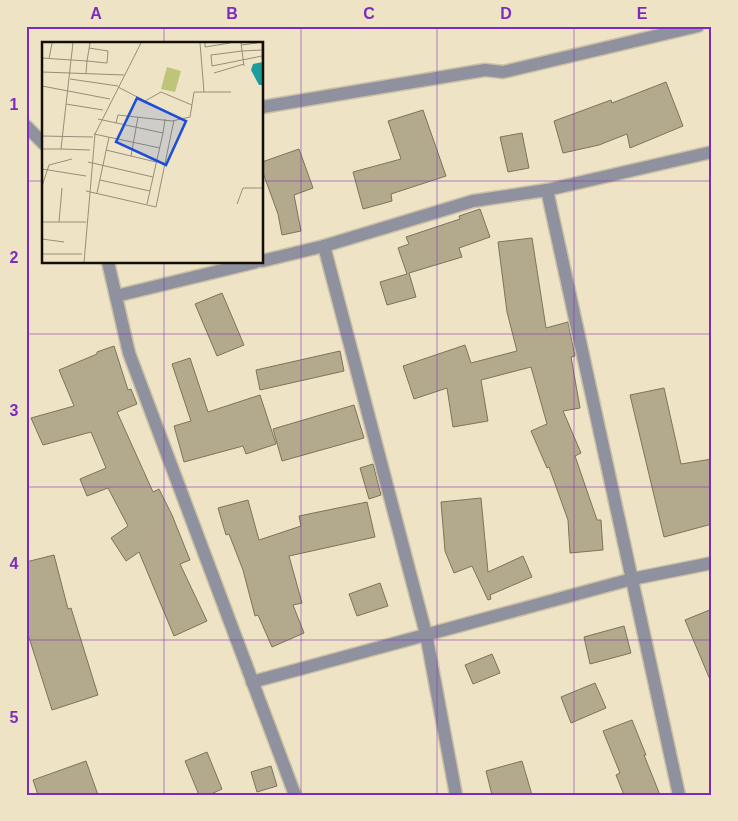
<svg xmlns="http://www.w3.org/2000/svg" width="738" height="821" viewBox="0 0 738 821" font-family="Arial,sans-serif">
<rect width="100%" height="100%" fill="#eee3c5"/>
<!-- building -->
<g fill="#b3a98c" stroke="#7d7459">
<polygon points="666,82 683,126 630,148 627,134 599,145 563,153 554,121 611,100 612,103"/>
<polygon points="423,110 446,176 391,194 392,201 363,209 353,172 401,159 388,121"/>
<polygon points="522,133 529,168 508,172 500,137"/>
<polygon points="299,149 313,188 294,195 301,231 282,235 278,214 262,170 262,162"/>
<polygon points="480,209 490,237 459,248 462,257 409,273 416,297 387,305 380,282 407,274 398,248 409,244 406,237 460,219 459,216"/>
<polygon points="532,238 546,328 568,322 575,356 571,357 580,408 563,411 581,453 575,456 597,520 601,520 603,550 570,553 568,520 549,467 547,468 531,431 547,424 531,367 481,380 488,421 453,427 447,388 414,399 403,366 465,345 471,363 517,351 507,312 498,242"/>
<polygon points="222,293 244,345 217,356 195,304"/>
<polygon points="114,346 128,390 131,389 137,404 117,412 153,492 159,489 172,515 190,560 180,564 207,621 174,636 139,552 126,561 111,538 128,526 108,488 87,496 80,479 106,468 91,432 43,445 31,418 74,406 59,370 97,354 97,352"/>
<polygon points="340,351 344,371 260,390 256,370"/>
<polygon points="190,358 208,412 260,395 276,444 246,454 243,446 184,462 174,426 191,421 172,364"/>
<polygon points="664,388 681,464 712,459 712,524 664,537 630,395"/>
<polygon points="354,405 364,438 282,461 273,429"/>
<polygon points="373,464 381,495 369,499 360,468"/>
<polygon points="481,498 488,572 523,556 532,577 490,595 491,599 488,600 472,566 454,573 445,551 441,502"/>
<polygon points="248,500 259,540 301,526 299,516 367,502 375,537 289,556 302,603 293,605 304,633 272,647 258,615 255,616 243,570 229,534 226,535 218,508"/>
<polygon points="54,555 68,609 71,608 98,695 52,710 26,628 26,562"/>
<polygon points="380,583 388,606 357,616 349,594"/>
<polygon points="712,609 712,682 711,682 685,620"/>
<polygon points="624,626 631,653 590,664 584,637"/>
<polygon points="492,654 500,673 473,684 465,665"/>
<polygon points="595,683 606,708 571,723 561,697"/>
<polygon points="632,720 646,755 644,755 660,795 624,795 616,775 620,773 603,731"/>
<polygon points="207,752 222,789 209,795 199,795 185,761"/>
<polygon points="86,761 98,795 38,795 33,780"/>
<polygon points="522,761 532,795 492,795 486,771"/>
<polygon points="271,766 277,786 257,792 251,772"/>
</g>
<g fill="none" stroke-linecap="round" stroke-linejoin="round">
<!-- minor casing -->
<g stroke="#cbc1a6" stroke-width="15">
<g id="minor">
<polyline points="262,107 485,70 503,72 698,26"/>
<polyline points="26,126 44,144"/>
<polyline points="547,190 679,795"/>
<polyline points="324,246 473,201 547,190 712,152"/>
<polyline points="262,261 324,246 426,634 456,795"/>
<polyline points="108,262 129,353 295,795"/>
<polyline points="116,296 256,262"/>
<polyline points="252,682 632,579 712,563"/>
</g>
</g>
<!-- minor -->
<use href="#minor" stroke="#90919e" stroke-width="12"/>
</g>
<!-- grid -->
<path fill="none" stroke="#7b2cbf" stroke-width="1" stroke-opacity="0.55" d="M164,26v18M301,26v769M437,26v769M574,26v769M26,181h18M262,181h450M164,262v533M26,334h686M26,487h686M26,640h686"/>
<!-- overview -->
<g transform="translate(42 42)">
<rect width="221" height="221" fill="#eee3c5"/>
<path d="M125,25l14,4 -6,21 -14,-3z" fill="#bcc578"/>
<path d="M221,20v23h-4l-8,-15 2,-6z" fill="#1b9c9d"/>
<path fill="none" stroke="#968e79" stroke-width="1" d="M158,1l4,49M163,1v4l25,-4M199,1l1,8 -31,4 1,11 50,-10M220,1v17M199,3l16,-2M0,16l29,2 2,-17M7,17l3,-16M202,24l-2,-15 20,-1M0,30l82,3M44,31l1,-12 20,2 1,-12 -19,-3M172,31l30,-9M28,37l48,7M0,44l68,13M76,45l27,14 16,-9 31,13M24,62l37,6M56,77l65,14 2,-14M74,81l2,-8 54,6 18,-4 4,-25h37M52,92l66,14M0,94l51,1M0,107h19M48,108l-29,-1 10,-89 16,1 3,-18M64,108l50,12M89,114l7,-39M46,120l65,15M0,127l44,7M58,138l50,11M0,144l7,-21 23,-6M44,149l70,16 18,-87M55,151l12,-56M105,162l16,-71M195,162l6,-16h21M0,180h44M17,180l3,-34M0,197l22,3M0,212h40M42,221l11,-129 46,-91"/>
<path fill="#1d4ed8" fill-opacity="0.15" stroke="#1d4ed8" stroke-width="2.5" d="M95,56l49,23 -20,44 -50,-23z"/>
<rect width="221" height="221" fill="none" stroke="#130f06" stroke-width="2.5"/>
</g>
<!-- border -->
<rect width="738" height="821" fill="none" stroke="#eee3c5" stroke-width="55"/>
<rect x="28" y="28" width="682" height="766" fill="none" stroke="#7b2cbf" stroke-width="2"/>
<g font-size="16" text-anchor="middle" font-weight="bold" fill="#7b2cbf">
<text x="96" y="19">A</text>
<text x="232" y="19">B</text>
<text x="369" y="19">C</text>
<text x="506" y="19">D</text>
<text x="642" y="19">E</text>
<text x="14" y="110">1</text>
<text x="14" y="263">2</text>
<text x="14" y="416">3</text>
<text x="14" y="569">4</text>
<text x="14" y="723">5</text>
</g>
</svg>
